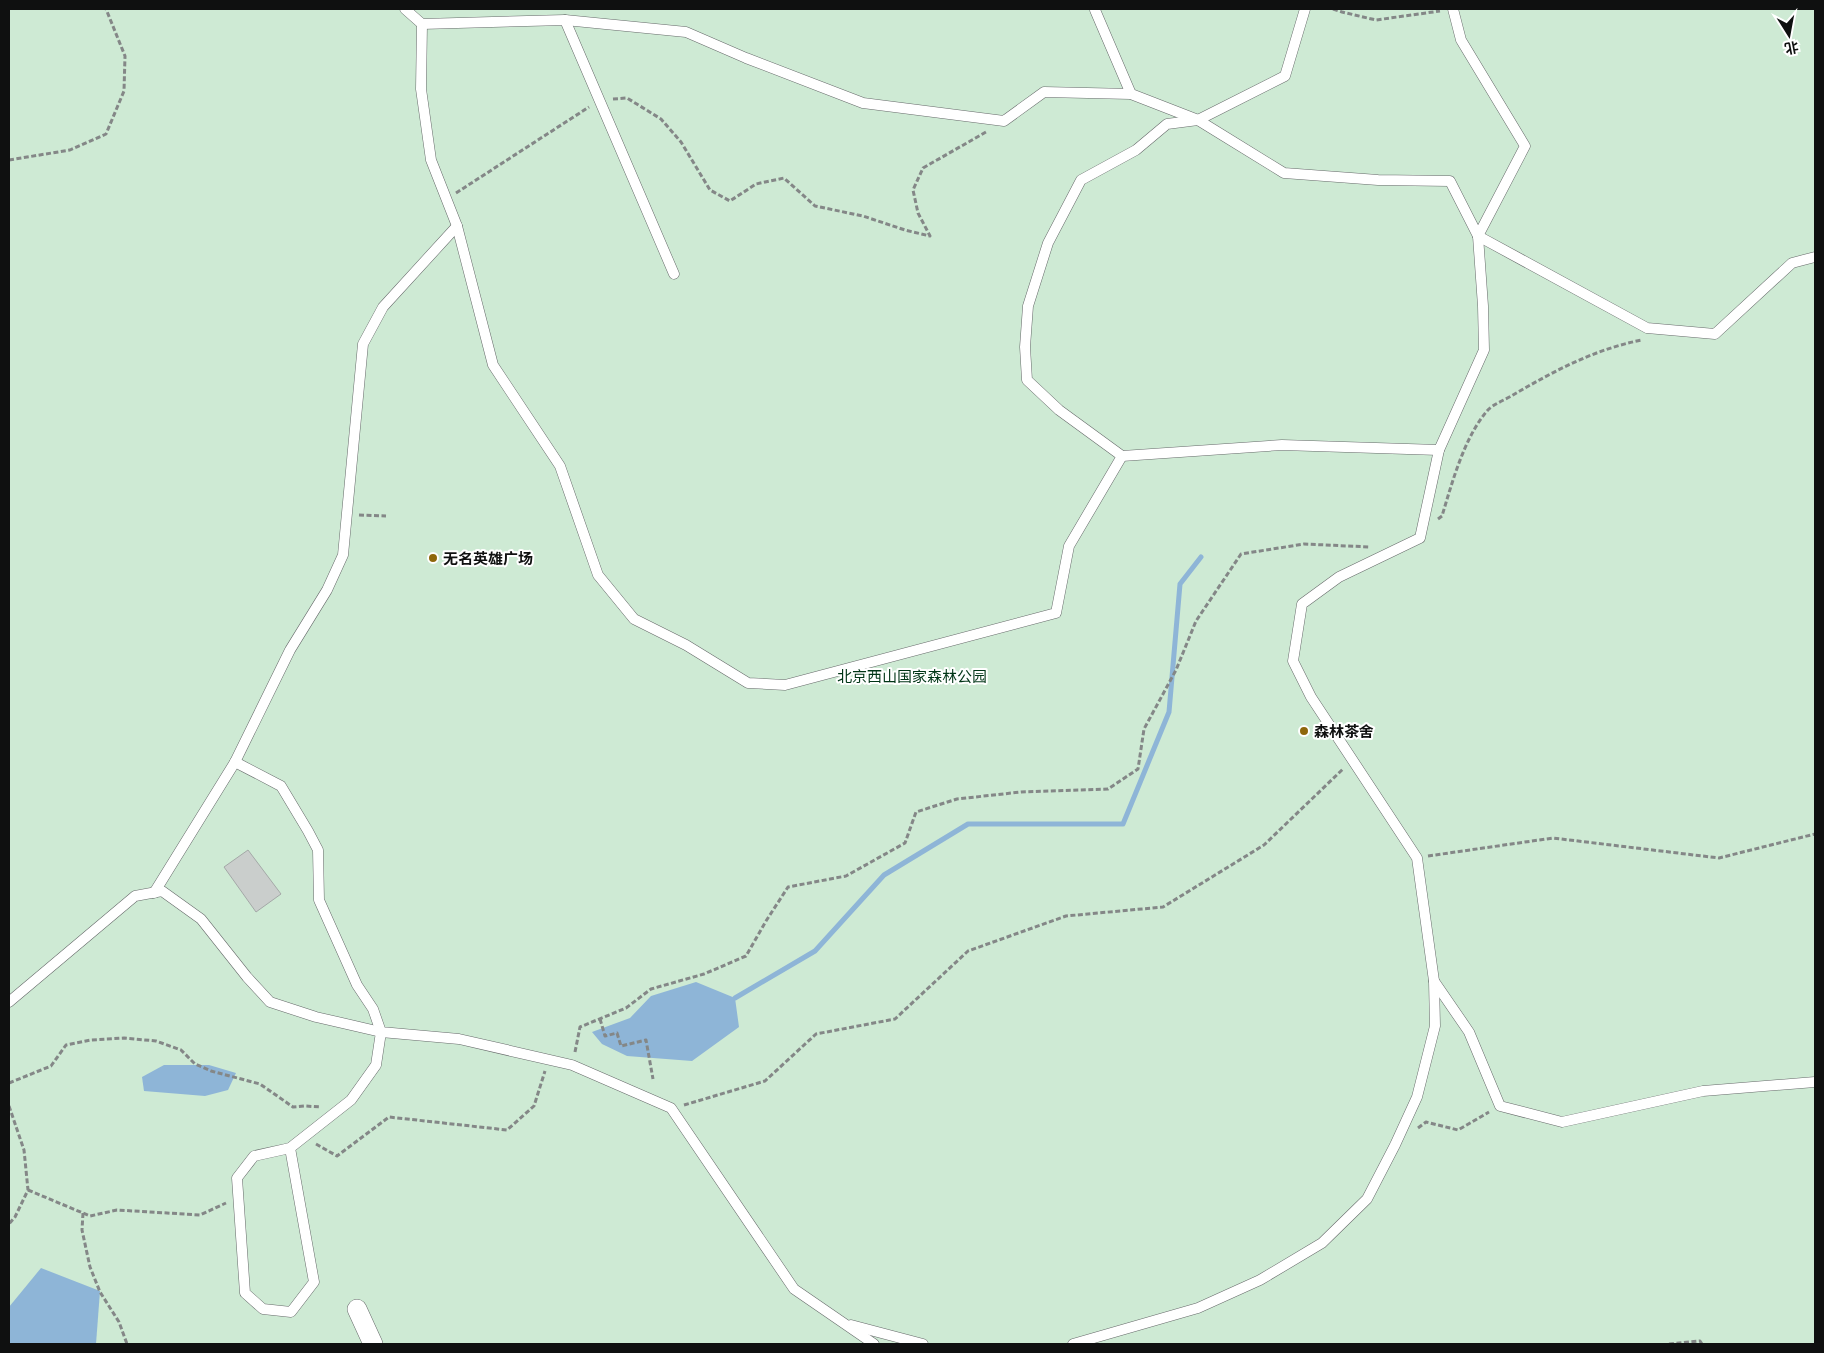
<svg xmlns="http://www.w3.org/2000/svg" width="1824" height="1353" viewBox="0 0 1824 1353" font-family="'PT Sans','Noto Sans SC',sans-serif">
<rect width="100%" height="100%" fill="#f0f5f5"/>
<!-- green -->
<rect fill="#ceead4" x="9" y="9" width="1806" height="1335"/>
<!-- water -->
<g fill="#8eb5d7">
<polygon points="696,982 735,998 739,1027 692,1061 627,1056 602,1044 592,1032 630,1018 651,996"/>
<polygon points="164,1065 209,1065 236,1073 228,1090 205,1096 144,1091 142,1077"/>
<polygon points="41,1268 100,1291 96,1344 9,1344 9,1307"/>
</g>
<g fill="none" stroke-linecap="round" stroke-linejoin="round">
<!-- stream -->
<polyline stroke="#8eb5d7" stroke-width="5" points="735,998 815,951 884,875 968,824 1123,824 1169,712 1180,584 1201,557"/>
</g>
<!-- building -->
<polygon fill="#cacecc" stroke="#a4a8a7" points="248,850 281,894 256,912 224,867"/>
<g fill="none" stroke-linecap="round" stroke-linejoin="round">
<!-- service casing -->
<g stroke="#666a6a" stroke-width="11">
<g id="service">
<polyline points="405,9 422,24 565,20 686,32 746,58 863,103 1004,121 1044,92 1131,94 1198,120 1284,173 1378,180 1450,181 1478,236 1525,146 1461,40 1453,9"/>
<polyline points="1095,9 1095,10 1131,94"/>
<polyline points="565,20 674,274"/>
<polyline points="422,24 421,89 431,160 457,226 493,365 560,466 598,575 634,619 686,645 748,683 785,685 1056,613 1069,546 1122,456 1059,410 1027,380 1025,347 1028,306 1048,243 1081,180 1136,150 1167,124 1198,120 1285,76 1305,9"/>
<polyline points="1478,236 1647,328 1715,334 1792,263 1815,257"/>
<polyline points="1122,456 1282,445 1439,450 1484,350 1483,306 1478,236"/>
<polyline points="235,762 290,650 327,590 343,555 363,344 383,307 457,226"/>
<polyline points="154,893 235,762 281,786 308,831 318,850 319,900 357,985 373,1009 381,1032 459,1039 572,1065 671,1108 794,1289 874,1344"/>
<polyline points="1434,981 1469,1032 1500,1106 1562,1122 1703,1091 1815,1082"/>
<polyline points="9,1002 135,896 162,891 201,919 247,977 270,1002 316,1017 381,1032 376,1065 351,1100 290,1148 254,1156 237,1178 245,1293 263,1309 291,1312 314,1282 290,1148"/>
<polyline points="851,1325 923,1344"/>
<polyline points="1073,1344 1198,1308 1260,1280 1322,1243 1367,1199 1395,1145 1417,1097 1435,1026 1434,981 1417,858 1311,697 1293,661 1302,604 1339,577 1420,538 1439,450"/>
</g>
</g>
<!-- minor casing -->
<g stroke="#666a6a" stroke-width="20">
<polyline id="minor" points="357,1309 373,1344"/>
</g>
<!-- path -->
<g stroke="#848787" stroke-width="3" stroke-dasharray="5 2.5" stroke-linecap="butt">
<polyline points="1333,9 1342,12 1376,20 1440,11"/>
<polyline points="613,99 627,98 661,119 681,142 710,190 730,201 756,184 784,178 815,206 863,216 905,230 930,236 918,213 913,190 923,168 986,132"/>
<polyline points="9,160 70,150 106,134 124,91 125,56 106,9"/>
<polyline points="456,193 589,107"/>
<polyline points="359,515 386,516"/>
<path d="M1438,519l4,-3c10,-33 22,-78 45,-105 6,-7 18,-11 26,-16 41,-24 82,-46 129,-55"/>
<polyline points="1428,856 1553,838 1719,858 1815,834"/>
<polyline points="600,1019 605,1036 617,1033 621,1046 646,1040 653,1079"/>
<polyline points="575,1052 580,1027 626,1008 651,989 704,974 746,956 766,921 788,887 846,876 905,843 916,812 957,799 1021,792 1108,789 1138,769 1144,729 1176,670 1196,621 1241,554 1304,544 1370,547"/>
<polyline points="9,1083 51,1066 66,1045 91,1040 124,1038 156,1041 181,1050 195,1064 211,1071 260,1084 293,1107 305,1106 321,1107"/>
<polyline points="684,1105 765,1081 816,1034 895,1019 968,951 1066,916 1163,907 1264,845 1343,769"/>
<polyline points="9,1106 24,1150 28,1190 15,1217 9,1224"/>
<polyline points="1418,1128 1426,1122 1458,1130 1489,1112"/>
<polyline points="316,1144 337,1156 389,1117 507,1130 534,1106 545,1071"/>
<polyline points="28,1190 90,1216 117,1210 200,1215 226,1203"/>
<polyline points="83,1213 82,1230 90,1267 100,1292 119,1322 127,1344"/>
<polyline points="1669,1344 1700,1341 1702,1344"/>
</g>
<!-- service -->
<use href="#service" stroke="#fff" stroke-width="10"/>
<!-- minor -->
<use href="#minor" stroke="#fff" stroke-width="19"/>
</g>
<!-- markers -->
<g fill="#8e670b" stroke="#fff" stroke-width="2">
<circle cx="433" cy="558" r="5"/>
<circle cx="1304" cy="731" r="5"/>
</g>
<g text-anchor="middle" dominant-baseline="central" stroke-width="4" stroke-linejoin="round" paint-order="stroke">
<!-- poi labels -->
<g font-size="15" font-weight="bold" fill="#0f1010" stroke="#fff" text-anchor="start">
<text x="443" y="558">无名英雄广场</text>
<text x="1314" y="731">森林茶舍</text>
</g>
<!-- park labels -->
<g font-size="15" fill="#003516" stroke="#fff">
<text x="912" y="676">北京西山国家森林公园</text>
</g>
</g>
<!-- border -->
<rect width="1824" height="1353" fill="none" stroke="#0f1010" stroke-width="20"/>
<!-- north arrow -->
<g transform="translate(1789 35) rotate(169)" stroke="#ffffff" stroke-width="4" paint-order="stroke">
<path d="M0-4L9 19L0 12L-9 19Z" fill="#0f1010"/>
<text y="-8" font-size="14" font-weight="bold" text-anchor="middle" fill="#0f1010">北</text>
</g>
</svg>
